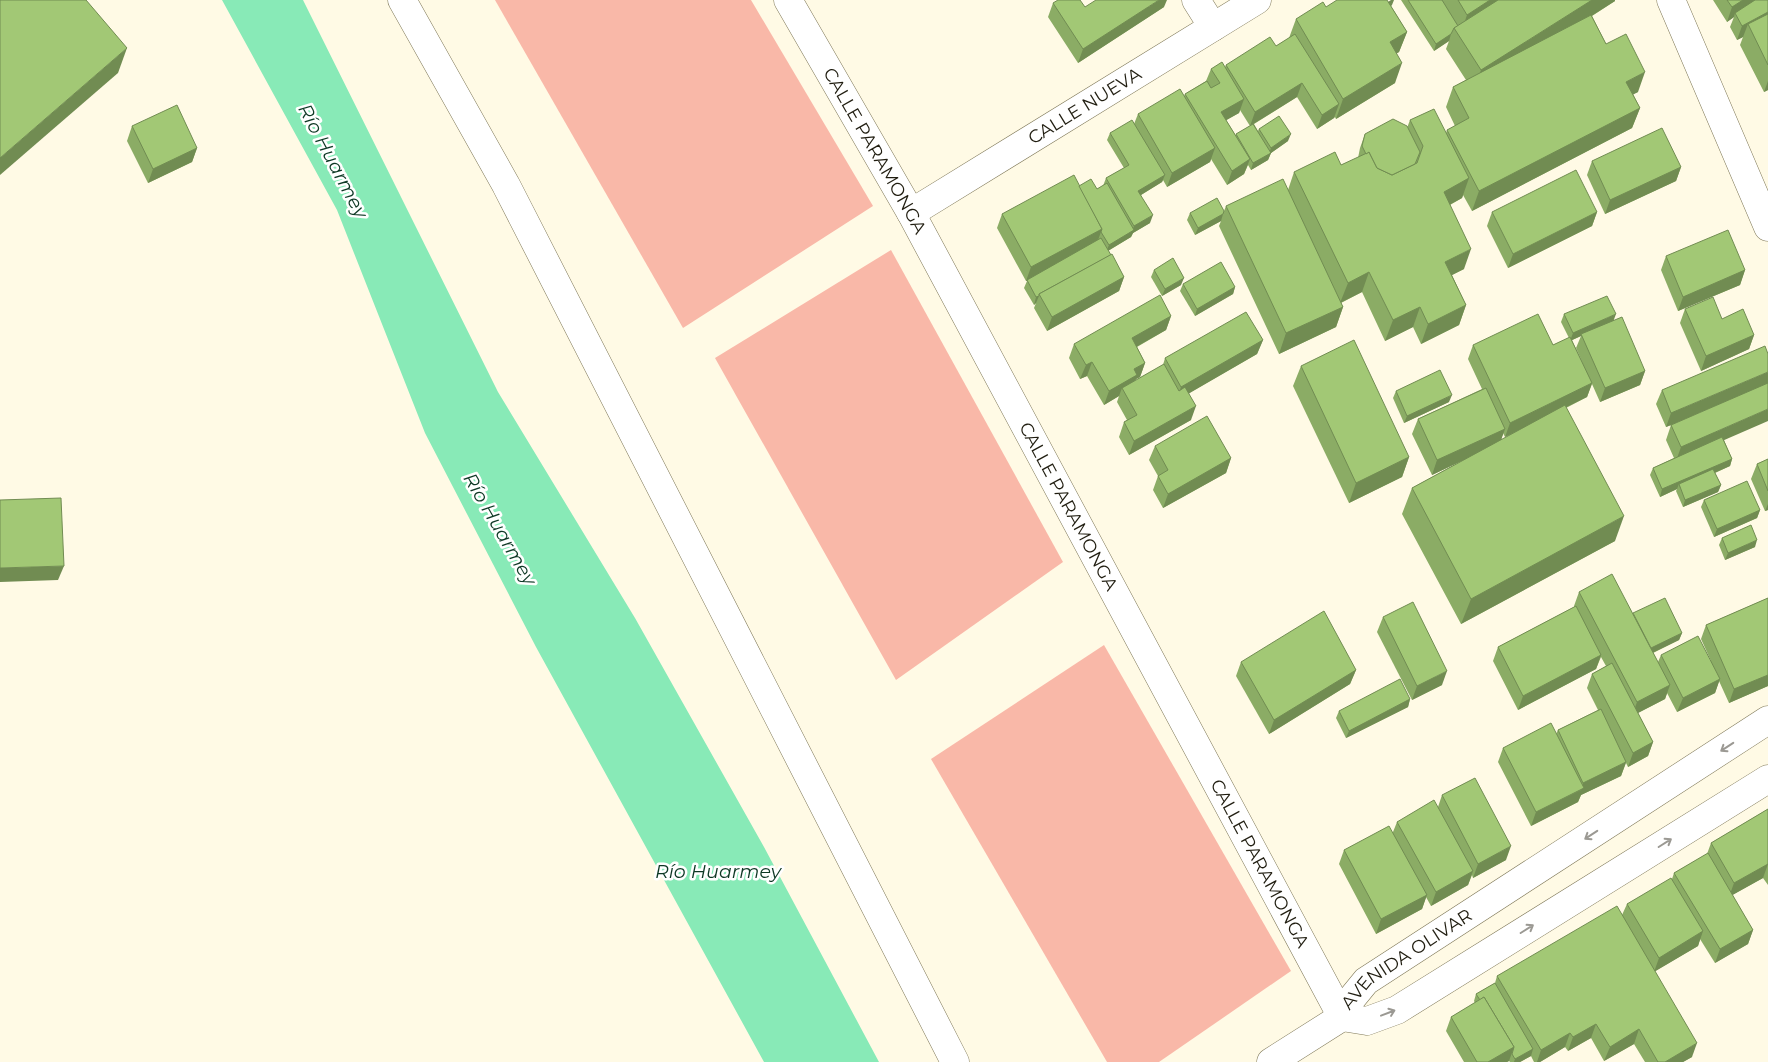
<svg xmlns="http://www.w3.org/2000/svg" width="1768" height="1062" viewBox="0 0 1768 1062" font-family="Montserrat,sans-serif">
<rect width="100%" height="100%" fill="#fffae5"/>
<!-- green -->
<g fill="#f9b8a8">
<polygon points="495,0 751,0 873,206 683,328"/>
<polygon points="891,250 1063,562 896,680 715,358"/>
<polygon points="1104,645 1291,971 1159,1062 1107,1062 931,759"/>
</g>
<!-- water -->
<polygon fill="#88eab7" points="222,0 303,0 498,392 635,618 764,847 879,1062 764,1062 536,647 425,433 337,210"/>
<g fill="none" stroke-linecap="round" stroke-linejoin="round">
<!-- minor casing -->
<g stroke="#7f7858" stroke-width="29">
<g id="minor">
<polyline points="402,0 506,185 955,1062"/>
<path id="s1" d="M788,0l123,213 431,804"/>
<polyline points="1196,0 1213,27"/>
<polyline points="1671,0 1768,227"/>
<path id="s2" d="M911,213l346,-213"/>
<path id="s3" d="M1342,1017l6,-14 18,-22 402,-261"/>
<polyline points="1342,1017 1367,1021 1397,1010 1768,779"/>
<polyline points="1271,1062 1342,1017"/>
</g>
</g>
<!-- minor -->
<use href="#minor" stroke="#fff" stroke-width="28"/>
</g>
<!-- wall -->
<g fill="#8bac65" fill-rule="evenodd">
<polygon points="1401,0 1615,0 1615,1 1592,16 1606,44 1638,92 1633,94 1640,108 1632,128 1472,211 1463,195 1462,198 1450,205 1464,269 1452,275 1466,305 1459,325 1421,344 1413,327 1385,341 1362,292 1341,303 1343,307 1336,327 1279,354 1219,226 1221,221 1195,235 1187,220 1190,213 1224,211 1226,206 1288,190 1294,172 1341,165 1358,158 1360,148 1365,134 1407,128 1410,120 1446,133 1447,130 1455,126 1446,107 1453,87 1466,80 1446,49 1449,41 1434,51"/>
<polygon points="1713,0 1768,0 1768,90 1764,92 1740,45 1743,37 1737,40 1730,27 1734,17 1727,22"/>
<polygon points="1053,3 1085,7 1164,7 1078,63 1048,17"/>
<path d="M1392,5l-1,1 16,26 -8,20 -2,1 -2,30 -59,36 -1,-2 -1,1 -17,11 -20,-32 -43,27 4,7 1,-2 29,12 -17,12 -3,7 -17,10 -3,-5 -4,9 -17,11 -16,-26 -1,3 -43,25 -4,-7 -1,2 -21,13 9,28 -17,10 -2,4 -23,14 16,26 -5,14 -72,40 -13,-23 2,-5 -2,2 -10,-17 3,-7h-1l-29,-53 5,-14 77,-28 18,3 6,-3 3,-8 18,-10 -17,-28 3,-7 24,-9 4,-10 46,-18 1,-2 21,-13 5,-12 14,-2 1,-2 50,-19 13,-8 7,-19 30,-12zM1240,110l10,16 -14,8v2l-10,-16 13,-7z"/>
<polygon points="132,126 197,148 192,162 148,183 127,141"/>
<polygon points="1592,161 1681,167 1676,181 1605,214 1587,175"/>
<polygon points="1492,212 1597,212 1592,226 1508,268 1487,226"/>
<polygon points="1666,256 1745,270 1740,285 1678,311 1661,270"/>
<polygon points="1154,270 1181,285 1162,296 1151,277"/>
<polygon points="1183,284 1235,287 1233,294 1195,316 1180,291"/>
<polygon points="1685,309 1722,319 1754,335 1749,349 1701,371 1680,323"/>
<path d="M1564,314l50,6 31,51 -5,14 -40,17 -8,-18 -5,13 -21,11 49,133 -154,83 -59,-110 10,-26 57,-31 -37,18 -20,-41 6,-15 64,-30 -14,-30 5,-14h80l16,-7 -8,-16zM1581,336l-5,12 8,18 -12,-26zM1517,431l-16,9 2,-7 2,4z"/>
<polygon points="1171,316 1166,330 1137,347 1145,363 1140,377 1136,379 1135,381 1163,365 1165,358 1263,340 1257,354 1189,393 1191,420 1129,455 1119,437 1124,422 1127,420 1117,402 1119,396 1104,405 1087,376 1080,379 1069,358 1074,344"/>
<polygon points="1301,366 1409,457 1402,477 1349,503 1293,386"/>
<polygon points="1662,390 1724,440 1732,459 1730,466 1715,473 1721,485 1718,492 1683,507 1676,491 1677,489 1660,497 1650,475 1653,468 1674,458 1666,440 1671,425 1687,419 1666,427 1656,404"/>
<polygon points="1396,391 1449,402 1404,423 1393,398"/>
<polygon points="1155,446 1231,458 1226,473 1163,508 1153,490 1158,476 1149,460"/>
<polygon points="1768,459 1768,510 1765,511 1751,479 1757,464"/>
<polygon points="1704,500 1760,510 1757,518 1714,537 1701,507"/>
<polygon points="1722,538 1755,547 1725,560 1719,545"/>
<polygon points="1579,592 1633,614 1682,633 1679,640 1653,653 1658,662 1661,655 1711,661 1701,639 1706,625 1768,598 1768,686 1729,703 1719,681 1715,693 1677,712 1667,693 1665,699 1638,713 1653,742 1648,756 1628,767 1626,763 1621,776 1581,795 1578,802 1531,826 1498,762 1503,748 1556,734 1558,730 1598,710 1587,688 1592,674 1606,666 1601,657 1596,669 1518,710 1493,661 1498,647 1574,607 1574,606"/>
<polygon points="1383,617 1442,685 1412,700 1377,632"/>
<polygon points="1241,662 1356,670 1350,684 1269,734 1236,676"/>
<polygon points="1410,699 1408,707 1346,738 1336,718 1339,711"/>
<polygon points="1442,795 1506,860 1473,878 1472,875 1468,885 1431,906 1426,897 1422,909 1376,934 1339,864 1344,850 1393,832 1397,822 1438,807"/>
<polygon points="1768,809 1768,885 1763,878 1732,895 1753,930 1748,944 1715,963 1700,939 1698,946 1655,971 1692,1057 1683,1062 1645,1062 1634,1044 1604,1061 1591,1038 1568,1051 1565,1047 1540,1062 1534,1062 1531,1056 1520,1062 1510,1062 1509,1061 1507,1062 1464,1062 1446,1031 1451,1017 1475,1003 1474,1001 1476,994 1495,983 1497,976 1622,915 1627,904 1672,879 1674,873 1707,854 1711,843"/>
</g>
<!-- shaded-wall -->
<g fill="#718c52">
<polygon points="1159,0 1167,0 1164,7 1078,63 1083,49"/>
<polygon points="1391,0 1394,0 1392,5 1380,13 1382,6"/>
<polygon points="1490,0 1515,0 1460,35 1467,15"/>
<polygon points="1592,0 1615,0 1615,1 1473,91 1481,70"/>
<polygon points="1743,0 1759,0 1735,13 1734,17 1727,22 1732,7"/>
<polygon points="1768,12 1768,24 1748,24 1743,37 1737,40 1742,26"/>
<polygon points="1407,32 1399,52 1383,62 1390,42"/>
<polygon points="1451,34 1449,41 1434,51 1436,44"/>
<polygon points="127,48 118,73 0,175 0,158"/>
<polygon points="1402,63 1395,83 1336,119 1343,99"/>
<polygon points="1645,72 1638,92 1619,102 1626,82"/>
<polygon points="1768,81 1768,90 1764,92"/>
<polygon points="1302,83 1297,97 1250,126 1255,112"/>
<polygon points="1244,99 1239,113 1216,126 1221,112"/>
<polygon points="1339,104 1334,118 1317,129 1322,115"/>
<polygon points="1640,108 1632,128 1472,211 1479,191"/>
<polygon points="1291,134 1288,141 1271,153 1268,160 1251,170 1253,163 1269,154 1271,148"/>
<polygon points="197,148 192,162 148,183 153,169"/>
<polygon points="1215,148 1210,162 1167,187 1172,173"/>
<polygon points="1250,159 1244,174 1227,185 1232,171"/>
<polygon points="1681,167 1676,181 1605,214 1610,200"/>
<polygon points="1165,175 1162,182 1136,198 1138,191"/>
<polygon points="1469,178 1462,198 1436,212 1444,192"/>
<polygon points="1597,212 1592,226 1508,268 1513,254"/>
<polygon points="1223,214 1221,221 1195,235 1198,228"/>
<polygon points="1153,215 1150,223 1133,233 1131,237 1106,252 1109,245 1132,231 1134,226"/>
<polygon points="1102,229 1097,243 1026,281 1031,267"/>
<polygon points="1471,249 1464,269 1438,282 1445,262"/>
<polygon points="1745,270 1740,285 1678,311 1683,297"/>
<polygon points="1369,272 1362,292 1340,303 1348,283"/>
<polygon points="1124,277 1119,291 1047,331 1052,317"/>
<polygon points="1184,278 1181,285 1162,296 1165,289"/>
<polygon points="1235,287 1233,294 1195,316 1197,309"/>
<polygon points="1039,296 1036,303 1034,305 1036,297"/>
<polygon points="1466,305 1459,325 1421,344 1428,324"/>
<polygon points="1343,307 1336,327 1279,354 1286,333"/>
<polygon points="1420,307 1413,327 1385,341 1393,320"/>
<polygon points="1616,314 1613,322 1581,334 1581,336 1570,341 1573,333"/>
<polygon points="1171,316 1166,330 1127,352 1132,338"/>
<polygon points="1754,335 1749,349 1701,371 1706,356"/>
<polygon points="1263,340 1257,354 1176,401 1181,387"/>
<polygon points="1092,362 1087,376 1080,379 1086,365"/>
<polygon points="1145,363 1140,377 1136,379 1132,389 1122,388 1119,396 1104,405 1109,391 1134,369"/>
<polygon points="1645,371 1640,385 1600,402 1605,388"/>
<polygon points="1768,372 1768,384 1666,427 1671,413"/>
<polygon points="1592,383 1587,397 1505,437 1510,423"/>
<polygon points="1452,395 1449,402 1404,423 1407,416"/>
<polygon points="1196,406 1191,420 1129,455 1134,441"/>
<polygon points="1768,409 1768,421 1676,461 1681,447"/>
<polygon points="1505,429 1500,443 1432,475 1437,460"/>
<polygon points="1409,457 1402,477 1349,503 1356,483"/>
<polygon points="1231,458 1226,473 1163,508 1168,494"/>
<polygon points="1732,459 1730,466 1680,488 1679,484 1677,489 1660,497 1662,489"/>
<polygon points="1721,485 1718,492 1683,507 1685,500"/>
<polygon points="1768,504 1768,510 1765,511"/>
<polygon points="1760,510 1757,518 1714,537 1717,529"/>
<polygon points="1624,516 1615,541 1461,624 1471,599"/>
<polygon points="1757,540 1755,547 1725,560 1728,553"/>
<polygon points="64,566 58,580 0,582 0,568"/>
<polygon points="1682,633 1679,640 1648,655 1651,648"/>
<polygon points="1601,655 1596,669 1518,710 1523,696"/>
<polygon points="1356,670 1350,684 1269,734 1274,720"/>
<polygon points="1447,671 1442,685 1412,700 1417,686"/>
<polygon points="1768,675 1768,686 1729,703 1734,689"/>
<polygon points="1720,679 1715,693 1677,712 1683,698"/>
<polygon points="1670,685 1665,699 1632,716 1637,702"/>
<polygon points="1410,699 1408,707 1346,738 1349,731"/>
<polygon points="1653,742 1648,756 1628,767 1633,753"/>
<polygon points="1626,762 1621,776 1581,795 1578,802 1531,826 1536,812 1581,790 1583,783"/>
<polygon points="1511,846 1506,860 1473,878 1478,864"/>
<polygon points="1768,864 1763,878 1729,897 1734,883"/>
<polygon points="1473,871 1468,885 1431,906 1436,892"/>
<polygon points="1427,895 1422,909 1376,934 1381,919"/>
<polygon points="1753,930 1748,944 1715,963 1720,949"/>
<polygon points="1703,931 1698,946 1654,972 1659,958"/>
<polygon points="1596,1024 1591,1038 1568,1051 1573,1037"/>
<polygon points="1639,1029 1634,1044 1604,1061 1610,1047"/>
<polygon points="1570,1033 1565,1047 1540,1062 1537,1062 1541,1050"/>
<polygon points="1697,1043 1692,1057 1683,1062 1665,1062"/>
<polygon points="1514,1047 1509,1061 1507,1062 1488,1062"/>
<polygon points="1533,1049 1531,1056 1520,1062 1514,1062 1515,1059"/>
</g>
<!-- building -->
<g fill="#a2c875" stroke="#718c52">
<polygon points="0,0 86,0 127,48 0,158"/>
<polygon points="1058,0 1080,0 1085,7 1096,0 1159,0 1083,49 1053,3"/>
<polygon points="1337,0 1387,0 1407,32 1390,42 1402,63 1343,99 1296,19 1323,2 1326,7"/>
<polygon points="1408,0 1442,0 1458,26 1454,28 1451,34 1436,44"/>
<polygon points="1458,0 1490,0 1467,15"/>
<polygon points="1498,0 1592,0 1481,70 1454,28"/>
<polygon points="1727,0 1743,0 1732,7"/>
<polygon points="1755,0 1768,0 1768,12 1742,26 1735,13"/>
<polygon points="1768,14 1768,65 1748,24"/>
<polygon points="1591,15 1606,44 1626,34 1645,72 1626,82 1640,108 1479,191 1447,130 1469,118 1453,87"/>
<polygon points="1295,34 1339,104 1322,115 1302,83 1255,112 1226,65 1270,37 1276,46"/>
<polygon points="1222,62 1244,99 1221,112 1250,159 1232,171 1185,94 1207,81 1211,88 1220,83 1211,69"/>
<polygon points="1180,89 1215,148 1172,173 1138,114"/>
<polygon points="177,105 197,148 153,169 132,126"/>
<polygon points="1434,109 1469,178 1444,192 1471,249 1445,262 1466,305 1428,324 1420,307 1393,320 1369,272 1348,283 1294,172 1335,152 1341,165 1369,152 1377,168 1392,175 1417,163 1423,146 1410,120"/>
<polygon points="1279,116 1291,134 1271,148 1259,129"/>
<polygon points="1393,119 1407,126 1420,152 1415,164 1392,175 1377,168 1369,152 1366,154 1362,146 1365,134"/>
<polygon points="1132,120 1165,175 1138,191 1153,215 1134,226 1106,178 1129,165 1110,133"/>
<polygon points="1253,124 1271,153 1253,163 1236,134"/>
<polygon points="1662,128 1681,167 1610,200 1592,161"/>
<polygon points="1576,170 1597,212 1513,254 1492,212"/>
<polygon points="1074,175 1102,229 1031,267 1002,214"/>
<polygon points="1091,179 1097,189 1107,183 1134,230 1109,245 1101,232 1102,229 1079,186"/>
<polygon points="1283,179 1343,307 1286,333 1226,206"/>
<polygon points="1217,198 1224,211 1223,214 1198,228 1190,213"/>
<polygon points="1728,230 1745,270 1683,297 1666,256"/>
<polygon points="1101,238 1111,255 1039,294 1039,296 1036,297 1027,280"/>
<polygon points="1112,254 1124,277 1052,317 1039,294"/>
<polygon points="1173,258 1184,278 1165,289 1154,270"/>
<polygon points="1221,262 1235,287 1197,309 1183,284"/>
<polygon points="1160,295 1171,316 1132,338 1145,363 1134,369 1137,375 1109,391 1092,362 1086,365 1074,344"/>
<polygon points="1607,296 1616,314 1573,333 1564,314"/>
<polygon points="1713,297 1722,319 1743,309 1754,335 1706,356 1685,309"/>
<polygon points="1246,312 1263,340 1181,387 1165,358"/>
<polygon points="1538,314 1553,345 1570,337 1592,383 1510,423 1473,345"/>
<polygon points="1622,317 1645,371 1605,388 1581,334"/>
<polygon points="1354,340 1409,457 1356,483 1301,366"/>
<polygon points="1765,346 1768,354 1768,372 1671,413 1662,390"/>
<polygon points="1164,364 1179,391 1185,387 1196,406 1134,441 1124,422 1137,415 1122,388"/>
<polygon points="1440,370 1452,395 1407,416 1396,391"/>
<polygon points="1768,383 1768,409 1681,447 1671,425"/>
<polygon points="1486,388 1505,429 1437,460 1418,419"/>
<polygon points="1565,405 1624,516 1471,599 1412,488"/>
<polygon points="1207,416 1231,458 1168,494 1158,476 1168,470 1155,446"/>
<polygon points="1722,437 1732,459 1662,489 1653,468"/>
<polygon points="1768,459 1768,491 1757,464"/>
<polygon points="1713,469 1721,485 1685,500 1679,484"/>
<polygon points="1747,481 1760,510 1717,529 1704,500"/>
<polygon points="61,498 64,566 0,568 0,500"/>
<polygon points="1751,525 1757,540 1728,553 1722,538"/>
<polygon points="1612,574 1670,685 1637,702 1579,592"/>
<polygon points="1665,598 1682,633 1651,648 1633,613"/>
<polygon points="1768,598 1768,675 1734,689 1706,625"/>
<polygon points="1413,602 1447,671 1417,686 1383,617"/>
<polygon points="1576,606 1601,655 1523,696 1498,647"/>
<polygon points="1324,611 1356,670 1274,720 1241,662"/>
<polygon points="1698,636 1720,679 1683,698 1661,655"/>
<polygon points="1612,663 1653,742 1633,753 1592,674"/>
<polygon points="1400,679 1410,699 1349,731 1339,711"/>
<polygon points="1601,709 1626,762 1583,783 1558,730"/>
<polygon points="1551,723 1584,788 1536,812 1503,748"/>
<polygon points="1475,778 1511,846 1478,864 1442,795"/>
<polygon points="1434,800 1473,871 1436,892 1397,822"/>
<polygon points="1768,809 1768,864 1734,883 1711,843"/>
<polygon points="1389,826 1427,895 1381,919 1344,850"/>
<polygon points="1708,853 1753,930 1720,949 1674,873"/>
<polygon points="1671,878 1703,931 1659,958 1627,904"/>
<polygon points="1617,906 1697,1043 1665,1062 1658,1062 1639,1029 1610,1047 1596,1024 1573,1037 1570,1033 1541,1050 1497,976"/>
<polygon points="1495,983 1533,1049 1515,1059 1512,1054 1514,1047 1484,997 1480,1000 1476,994"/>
<polygon points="1484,997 1514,1047 1488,1062 1477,1062 1451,1017"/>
</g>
<!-- one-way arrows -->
<defs><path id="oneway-shaft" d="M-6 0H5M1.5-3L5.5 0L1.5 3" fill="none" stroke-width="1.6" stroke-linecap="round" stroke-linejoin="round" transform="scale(1.25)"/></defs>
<g stroke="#9b9993">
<use href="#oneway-shaft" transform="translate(1727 747) rotate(147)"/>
<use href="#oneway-shaft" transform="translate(1591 835) rotate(147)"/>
<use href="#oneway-shaft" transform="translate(1665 843) rotate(-32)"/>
<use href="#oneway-shaft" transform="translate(1527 929) rotate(-32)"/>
<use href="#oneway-shaft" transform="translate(1388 1013) rotate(-21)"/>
</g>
<g text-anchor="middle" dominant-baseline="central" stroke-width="5" stroke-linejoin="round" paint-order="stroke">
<!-- street labels -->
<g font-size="18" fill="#201d10" stroke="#fff">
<text stroke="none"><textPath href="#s2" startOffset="204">CALLE NUEVA</textPath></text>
<text stroke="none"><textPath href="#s1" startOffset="174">CALLE PARAMONGA</textPath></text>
<text stroke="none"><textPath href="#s1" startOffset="579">CALLE PARAMONGA</textPath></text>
<text stroke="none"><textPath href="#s1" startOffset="984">CALLE PARAMONGA</textPath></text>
<text stroke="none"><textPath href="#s3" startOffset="89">AVENIDA OLIVAR</textPath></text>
</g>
<!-- water labels -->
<g font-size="19" font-style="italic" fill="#0d3824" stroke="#fff">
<text transform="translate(333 161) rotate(62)">Río Huarmey</text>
<text transform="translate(500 529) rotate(60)">Río Huarmey</text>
<text x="718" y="871">Río Huarmey</text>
</g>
</g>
</svg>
